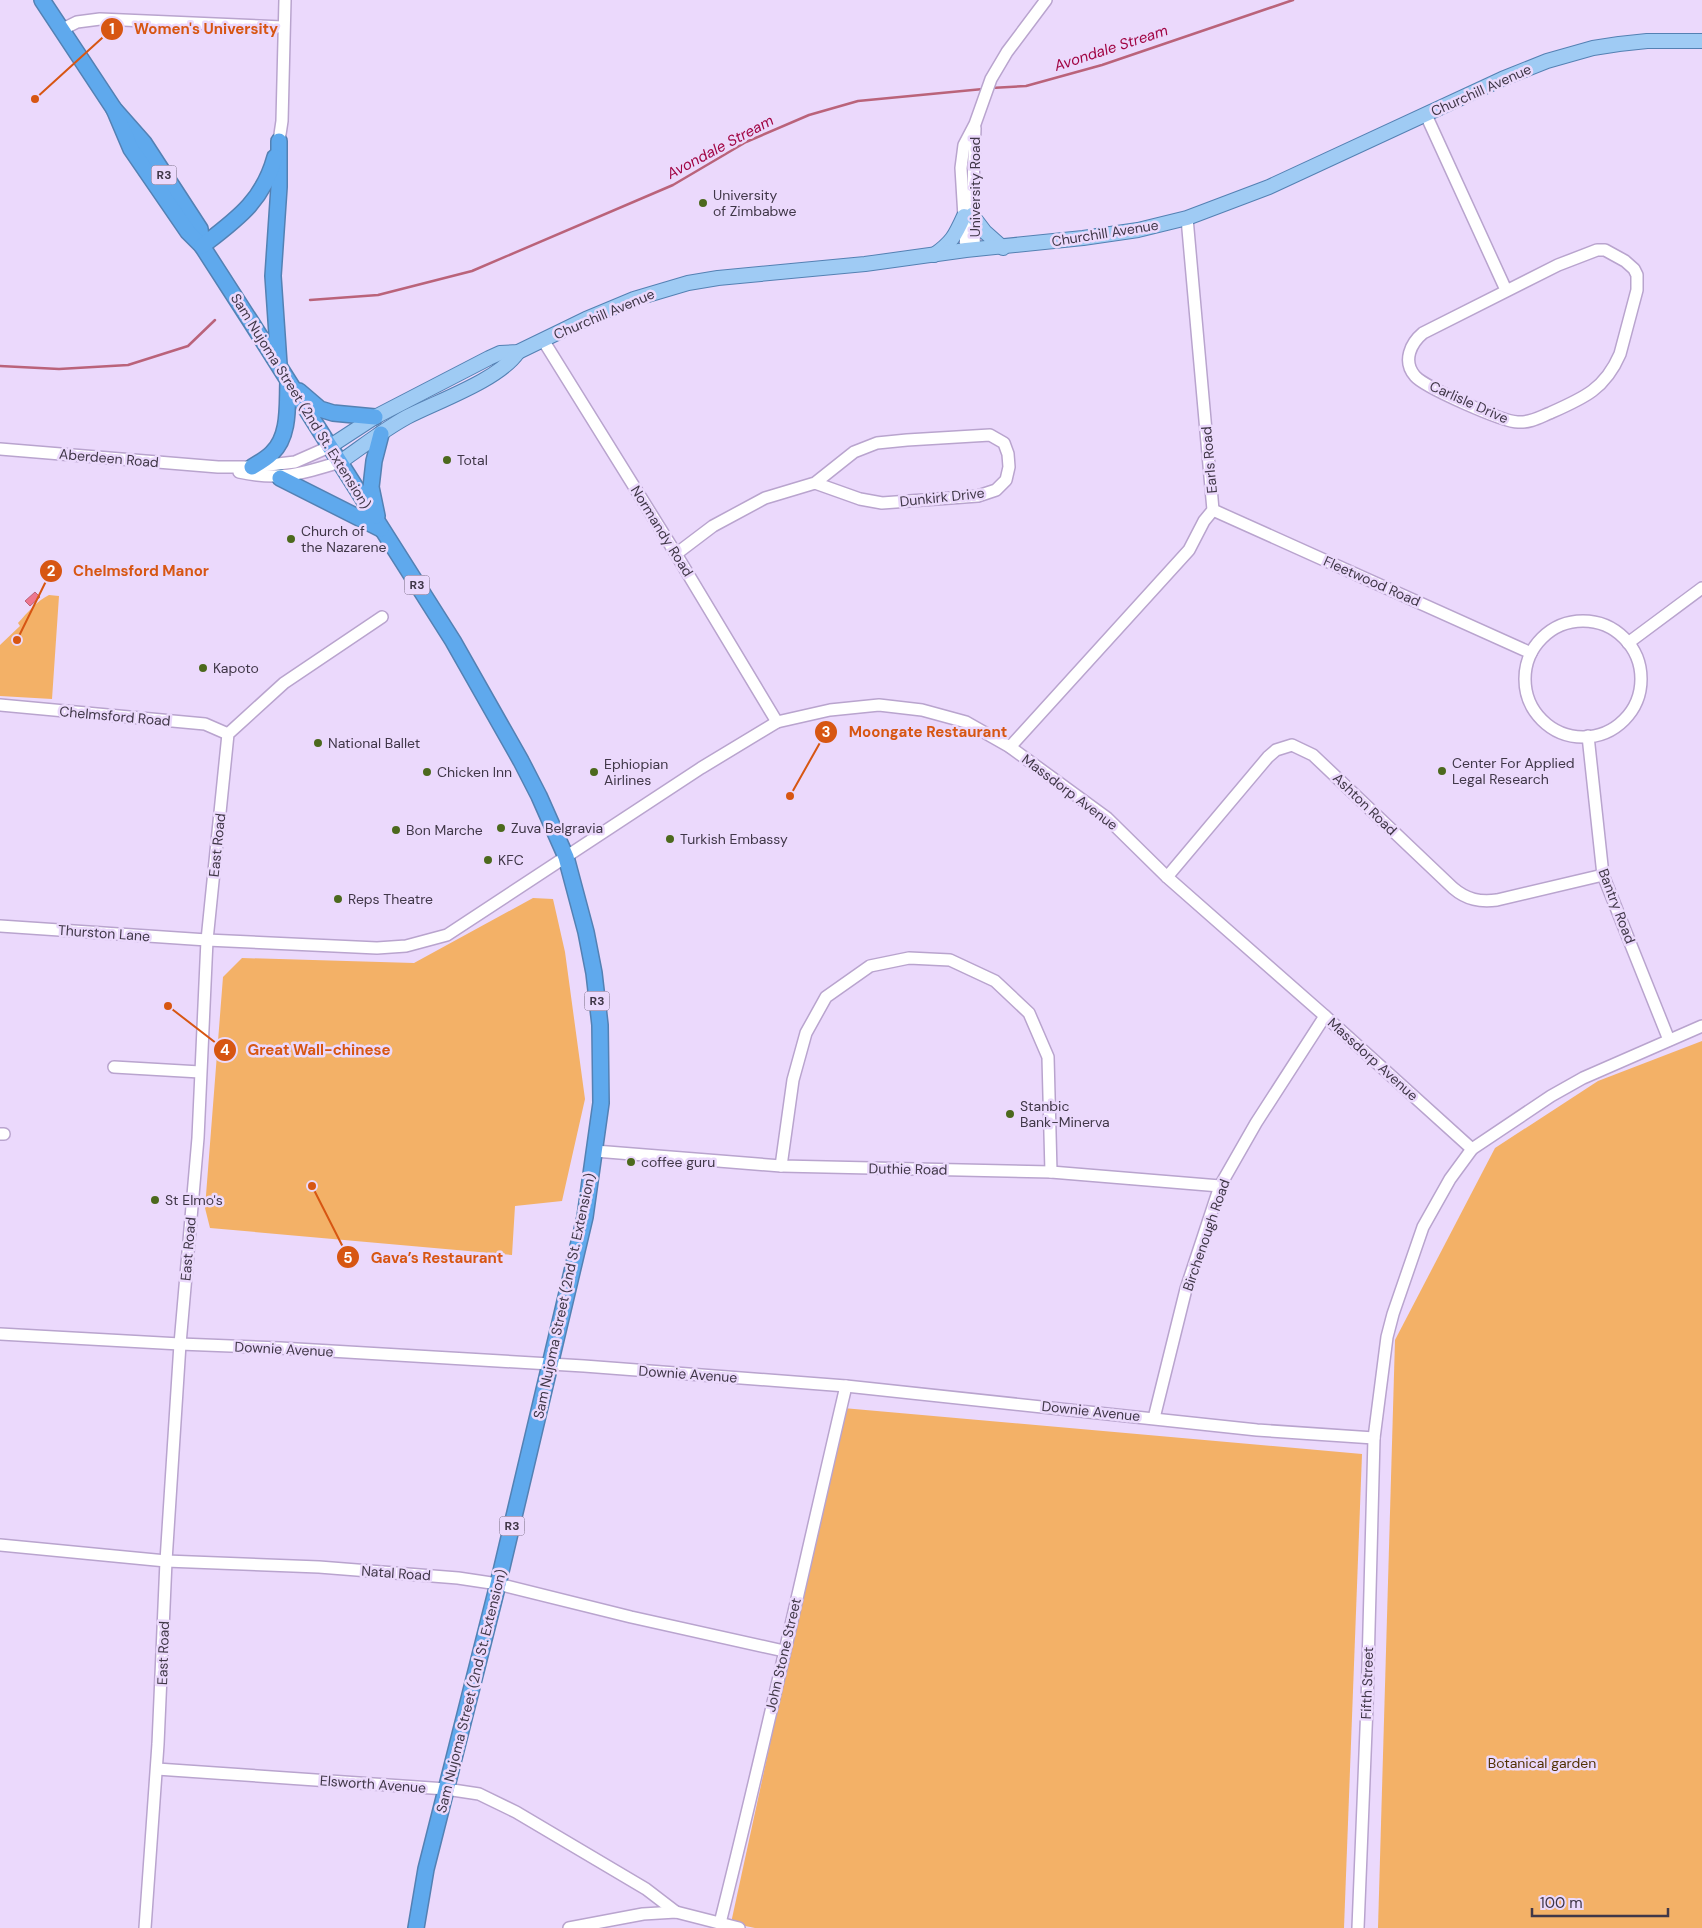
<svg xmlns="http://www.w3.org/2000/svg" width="1702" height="1928" viewBox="0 0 1702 1928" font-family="'DM Sans',sans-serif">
<rect width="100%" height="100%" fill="#ebd9fc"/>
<!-- green -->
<g fill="#f3b167">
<path d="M49,595l10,1 -7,103 -52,-3v-51l20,-19 -2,-3c10,-11 19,-22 31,-28z"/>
<polygon points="533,898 553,899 565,952 585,1099 562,1201 515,1206 512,1255 210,1228 205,1208 223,977 242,958 414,963"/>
<polygon points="1702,1041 1702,1928 1378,1928 1395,1340 1495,1148 1598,1081"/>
<polygon points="843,1408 1362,1454 1344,1928 755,1928 731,1923"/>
</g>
<!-- water -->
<polygon fill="#ee768f" stroke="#ba637a" points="35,592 40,597 30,606 25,601"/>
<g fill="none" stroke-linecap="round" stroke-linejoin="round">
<!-- stream -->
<g stroke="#ba637a" stroke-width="2.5">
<polyline points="991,88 1026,86 1102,65 1293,0"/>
<polyline points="310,300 378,295 472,271 673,185 746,142 809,115 858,101 983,89"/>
<polyline points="0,366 59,369 128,365 188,346 215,320"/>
</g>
<!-- minor casing -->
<g stroke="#b9a4ce" stroke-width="14">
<g id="minor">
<polyline points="61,30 77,22 100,19 283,27"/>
<polyline points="1426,115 1506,290"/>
<polyline points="975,128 972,215 975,250"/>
<polyline points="279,141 282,121 285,0"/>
<polyline points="966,250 961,168 964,145 975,124 991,79 1007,52 1046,0"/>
<path d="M1597,250h8l20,11 9,8 3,6v15l-17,64c-15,35 -36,44 -70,59 -10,4 -20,10 -32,9 -15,0 -94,-35 -103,-46 -13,-15 -4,-33 8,-43l135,-68z"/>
<polyline points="543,340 676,554 777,722"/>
<polyline points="0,449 218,467 252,467 295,462 329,447"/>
<path d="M239,472c42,9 61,2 101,-10"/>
<polyline points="1213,510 1531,653"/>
<polyline points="676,554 713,526 765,498 815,483 854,452 877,443 907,440 990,435 1004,443 1008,454 1009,467 1006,480 996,490 978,496 882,503 860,499 815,483"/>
<circle cx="1583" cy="679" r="58"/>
<polyline points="1628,643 1702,588"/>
<polyline points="0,705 205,724 228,734"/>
<polyline points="1588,736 1603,875 1669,1040"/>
<polyline points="1010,747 1189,550 1204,521 1213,510 1187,218"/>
<path d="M1167,877l101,-120 8,-7 16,-5 21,10 140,133c14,12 27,14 44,12l106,-25"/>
<polyline points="0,926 207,940 377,948 406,946 447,935 701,768 777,722 830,710 879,705 922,710 966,722 1010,747 1107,818 1167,877 1325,1016 1472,1149"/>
<polyline points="114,1067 200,1072"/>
<polyline points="0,1134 4,1134"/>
<polyline points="595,1151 781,1166 1051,1172 1220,1186"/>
<polyline points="781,1166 793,1080 806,1033 826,997 870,966 909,958 950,960 995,981 1029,1013 1048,1057 1051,1172"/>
<polyline points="0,1334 180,1344 280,1348 584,1366 846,1386 1257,1430 1374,1438"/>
<polyline points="1154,1418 1186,1289 1220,1186 1256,1123 1325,1016"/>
<polyline points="0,1545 166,1561 319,1567 458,1578 498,1584 631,1617 784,1651"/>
<polyline points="157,1769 446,1789 479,1794 516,1812 646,1889 676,1912"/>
<path d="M720,1923c45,-178 84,-358 126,-537"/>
<polyline points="145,1928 158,1744 166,1561 180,1344 198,1138 207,940 228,734 284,683 382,617"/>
<polyline points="569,1928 643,1914 676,1912 739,1928"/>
<polyline points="1358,1928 1367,1705 1374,1438 1387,1337 1393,1314 1423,1227 1450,1179 1472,1149 1551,1096 1583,1078 1702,1026"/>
</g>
</g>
<!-- major casing -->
<g stroke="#5481b3" stroke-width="16">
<g id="major">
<polyline points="972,215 985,232 1003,248"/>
<path d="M934,255c18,-13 21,-19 30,-39"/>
<polyline points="329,447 375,417 489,358 500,353 518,352 586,319 634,299 688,283 718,278 865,264 966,250 1083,238 1138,230 1187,218 1269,187 1502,79 1547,61 1593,48 1619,44 1647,41 1702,41"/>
<path d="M340,462c22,-15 43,-32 67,-45 31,-16 92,-37 111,-65"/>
</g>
</g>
<!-- highway casing -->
<g stroke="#5481b3" stroke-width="18">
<g id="highway">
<polyline points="42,0 114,109 144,143 200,229 202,246"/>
<polyline points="114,109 131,149 188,232 202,246 251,322 453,641 521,761 539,796 566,857 586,932 594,973 600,1025 601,1103 585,1217 498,1584 426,1869 416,1928"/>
<polyline points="279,141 279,187 273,276 279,364"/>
<path d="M202,246c35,-27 61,-45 73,-89"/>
<polyline points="299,391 320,409 333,413 375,417"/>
<path d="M252,467c7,-4 14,-8 20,-14 18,-17 15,-48 16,-71"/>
<polyline points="280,478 381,529"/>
<polyline points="377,516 371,487 374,461 381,434"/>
</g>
</g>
<!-- minor -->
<use href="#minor" stroke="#fff" stroke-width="11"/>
<!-- major -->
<use href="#major" stroke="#9fcbf4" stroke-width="14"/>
<!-- highway -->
<use href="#highway" stroke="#5fa9ed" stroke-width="15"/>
</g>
<!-- markers -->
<g fill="#4c691d" stroke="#ebd9fc" stroke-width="2">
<circle cx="703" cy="203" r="5"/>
<circle cx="447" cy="460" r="5"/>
<circle cx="291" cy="539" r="5"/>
<circle cx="203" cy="668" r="5"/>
<circle cx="318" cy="743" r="5"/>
<circle cx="1442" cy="771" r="5"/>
<circle cx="427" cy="772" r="5"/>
<circle cx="594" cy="772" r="5"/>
<circle cx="501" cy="828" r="5"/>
<circle cx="396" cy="830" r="5"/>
<circle cx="670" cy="839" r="5"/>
<circle cx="488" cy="860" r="5"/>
<circle cx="338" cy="899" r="5"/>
<circle cx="1010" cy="1114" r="5"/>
<circle cx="631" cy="1162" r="5"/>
<circle cx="155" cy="1200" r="5"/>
</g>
<g text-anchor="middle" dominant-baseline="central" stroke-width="5" stroke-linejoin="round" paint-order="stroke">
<!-- shield labels -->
<g fill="#ebd9fc" stroke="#73687e" stroke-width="1">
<rect x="151.5" y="165.5" width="25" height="19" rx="4"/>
<rect x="404.5" y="575.5" width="25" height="19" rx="4"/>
<rect x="584.5" y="991.5" width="25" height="19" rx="4"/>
<rect x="499.5" y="1516.5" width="25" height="19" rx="4"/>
</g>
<g font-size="12" font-weight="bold" fill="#403748">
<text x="164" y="175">R3</text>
<text x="417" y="585">R3</text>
<text x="597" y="1001">R3</text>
<text x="512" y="1526">R3</text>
</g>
<!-- street labels -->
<g font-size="14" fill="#403748" stroke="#ebd9fc">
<text transform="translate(1481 90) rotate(-24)">Churchill Avenue</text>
<text transform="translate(975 187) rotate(-90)">University Road</text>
<text transform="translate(1105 233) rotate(-9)">Churchill Avenue</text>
<text transform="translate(604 314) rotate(-23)">Churchill Avenue</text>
<text transform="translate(301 401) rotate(58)">Sam Nujoma Street (2nd St. Extension)</text>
<text transform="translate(1469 402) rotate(24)">Carlisle Drive</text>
<text transform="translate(109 458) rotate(5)">Aberdeen Road</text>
<text transform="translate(1209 460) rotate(-95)">Earls Road</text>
<text transform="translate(942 497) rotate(-6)">Dunkirk Drive</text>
<text transform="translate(662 531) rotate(58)">Normandy Road</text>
<text transform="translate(1372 581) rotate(24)">Fleetwood Road</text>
<text transform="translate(115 716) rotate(5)">Chelmsford Road</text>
<text transform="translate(1070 792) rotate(37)">Massdorp Avenue</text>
<text transform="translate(1365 804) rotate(44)">Ashton Road</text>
<text transform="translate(217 845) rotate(-84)">East Road</text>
<text transform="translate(1617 906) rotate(69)">Bantry Road</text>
<text transform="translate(104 933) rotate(4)">Thurston Lane</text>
<text transform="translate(1373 1059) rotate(42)">Massdorp Avenue</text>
<text transform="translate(908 1169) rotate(1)">Duthie Road</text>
<text transform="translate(1206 1235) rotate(-71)">Birchenough Road</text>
<text transform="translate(188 1249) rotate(-85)">East Road</text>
<text transform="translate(564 1296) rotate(-78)">Sam Nujoma Street (2nd St. Extension)</text>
<text transform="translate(284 1349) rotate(3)">Downie Avenue</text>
<text transform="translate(688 1374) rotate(4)">Downie Avenue</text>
<text transform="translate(1091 1411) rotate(6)">Downie Avenue</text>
<text transform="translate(396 1573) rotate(4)">Natal Road</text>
<text transform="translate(163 1653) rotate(-88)">East Road</text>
<text transform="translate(783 1655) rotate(-77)">John Stone Street</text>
<text transform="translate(1367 1683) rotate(-88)">Fifth Street</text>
<text transform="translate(471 1691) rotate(-76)">Sam Nujoma Street (2nd St. Extension)</text>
<text transform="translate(373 1784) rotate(4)">Elsworth Avenue</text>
</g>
<!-- poi labels -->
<g font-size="14" fill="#403748" stroke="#ebd9fc" text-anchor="start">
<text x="713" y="195">University<tspan x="713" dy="16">of Zimbabwe</tspan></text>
<text x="457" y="460">Total</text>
<text x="301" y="531">Church of<tspan x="301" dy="16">the Nazarene</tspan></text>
<text x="213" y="668">Kapoto</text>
<text x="328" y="743">National Ballet</text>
<text x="1452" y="763">Center For Applied<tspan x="1452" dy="16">Legal Research</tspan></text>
<text x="604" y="764">Ephiopian<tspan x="604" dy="16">Airlines</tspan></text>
<text x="437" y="772">Chicken Inn</text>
<text x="511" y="828">Zuva Belgravia</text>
<text x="406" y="830">Bon Marche</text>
<text x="680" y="839">Turkish Embassy</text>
<text x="498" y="860">KFC</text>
<text x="348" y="899">Reps Theatre</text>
<text x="1020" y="1106">Stanbic<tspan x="1020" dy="16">Bank-Minerva</tspan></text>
<text x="641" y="1162">coffee guru</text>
<text x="165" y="1200">St Elmo's</text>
</g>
<!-- park labels -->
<g font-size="14" fill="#523205" stroke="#ebd9fc">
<text x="1542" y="1763">Botanical garden</text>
</g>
<!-- water labels -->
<g font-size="15" font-style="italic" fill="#a10543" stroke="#ebd9fc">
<text transform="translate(1111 48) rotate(-18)">Avondale Stream</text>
<text transform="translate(720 147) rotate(-28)">Avondale Stream</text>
</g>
</g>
<!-- callouts -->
<path fill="none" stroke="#d75612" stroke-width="2" d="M35 99L112 29M17 640L51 571M790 796L826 732M168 1006L225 1050M312 1186L348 1257"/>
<g fill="#d75612" stroke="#ebd9fc" stroke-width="2">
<circle cx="35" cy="99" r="5"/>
<circle cx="17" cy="640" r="5"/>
<circle cx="790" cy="796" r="5"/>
<circle cx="168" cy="1006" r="5"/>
<circle cx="312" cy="1186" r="5"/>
<circle cx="112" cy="29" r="12"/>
<circle cx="51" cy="571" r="12"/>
<circle cx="826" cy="732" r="12"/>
<circle cx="225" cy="1050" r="12"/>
<circle cx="348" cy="1257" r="12"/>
</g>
<g font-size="15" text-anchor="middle" font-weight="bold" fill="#fff">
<text x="112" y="34">1</text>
<text x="51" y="576">2</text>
<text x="826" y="737">3</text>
<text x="225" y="1055">4</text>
<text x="348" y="1263">5</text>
</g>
<g font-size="15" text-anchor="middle" font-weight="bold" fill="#d75612" stroke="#ebd9fc" stroke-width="5" stroke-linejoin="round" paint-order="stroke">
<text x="206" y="34">Women's University</text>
<text x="141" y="576">Chelmsford Manor</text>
<text x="928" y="737">Moongate Restaurant</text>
<text x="319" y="1055">Great Wall-chinese</text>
<text x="437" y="1263">Gava’s Restaurant</text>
</g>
<!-- scale -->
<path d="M1532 1908v8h136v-8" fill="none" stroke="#403748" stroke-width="2.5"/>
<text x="1540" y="1908" font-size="15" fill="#403748" stroke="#ebd9fc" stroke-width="4" paint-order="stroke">100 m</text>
</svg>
